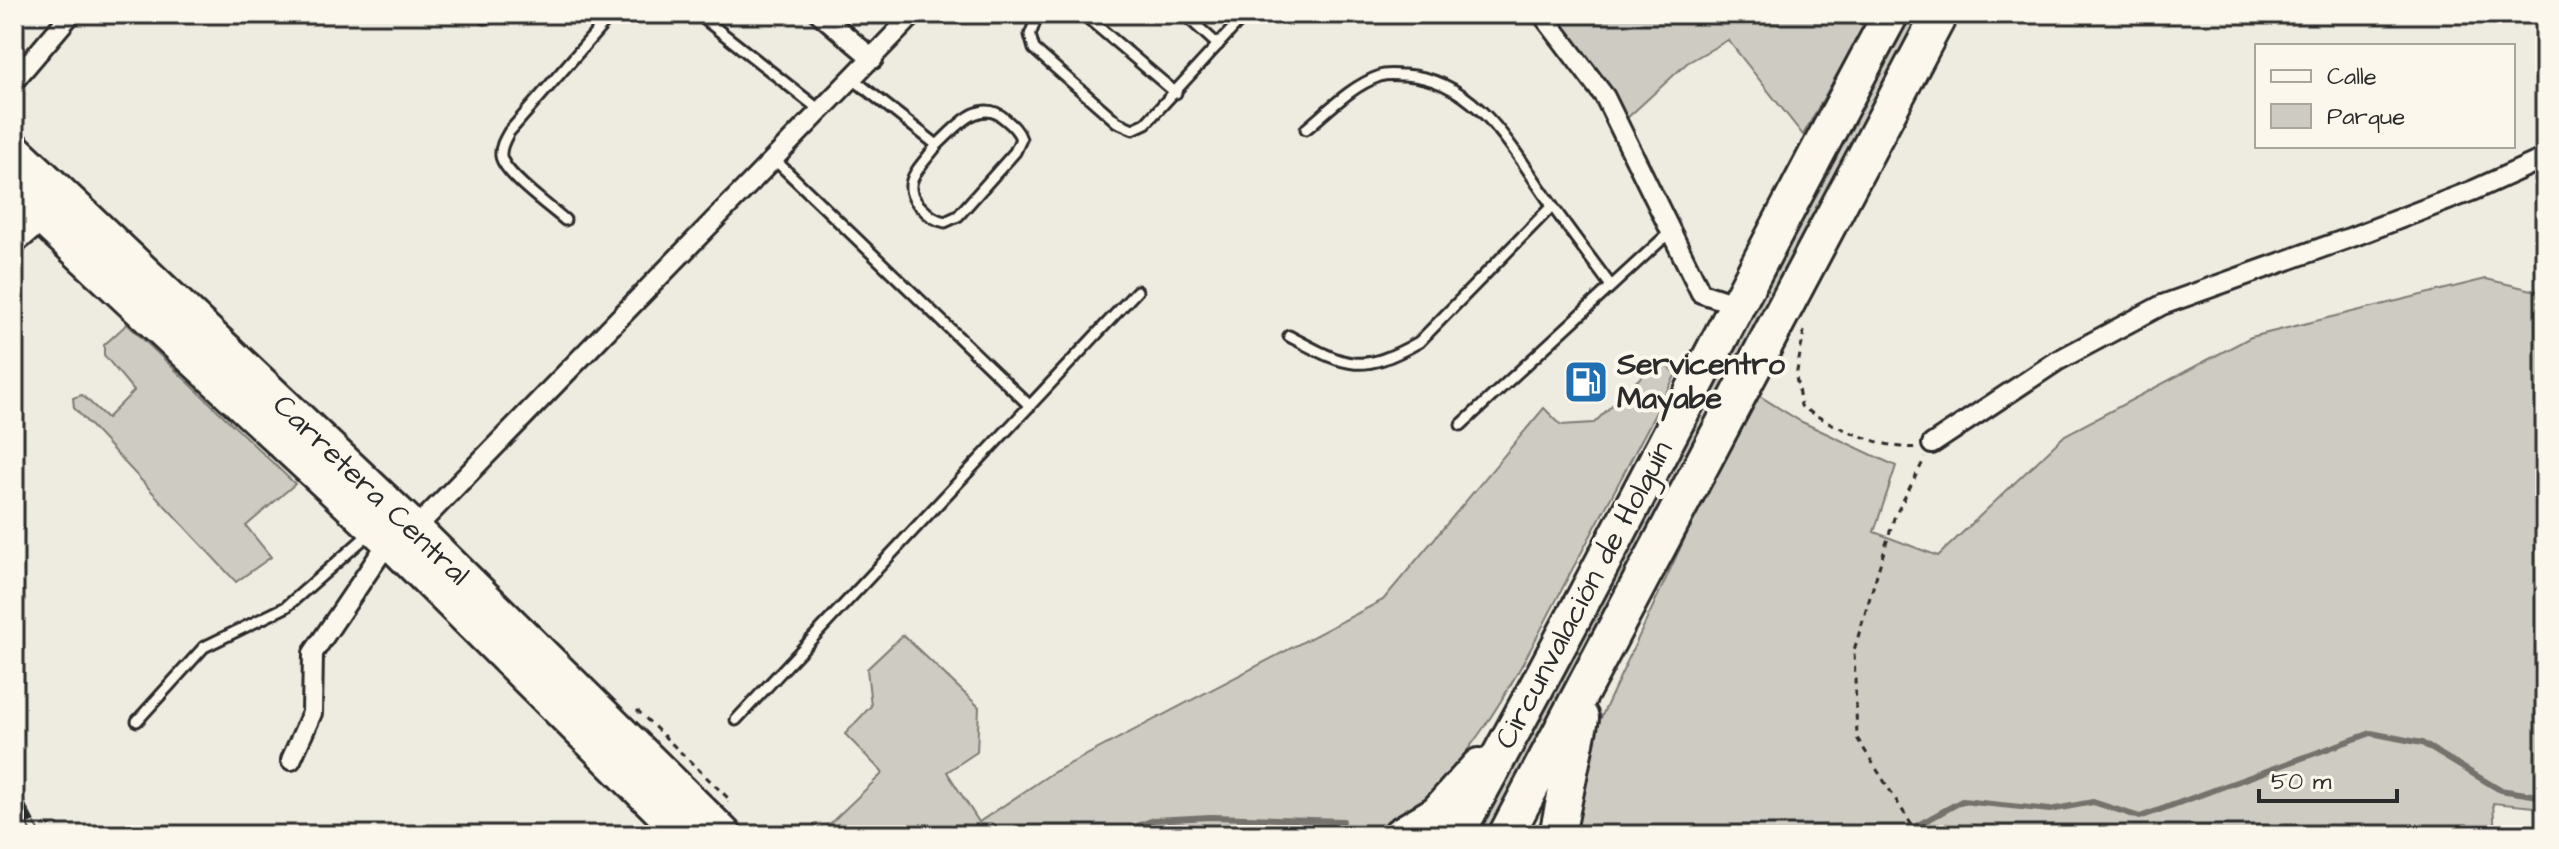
<svg xmlns="http://www.w3.org/2000/svg" width="2559" height="849" viewBox="0 0 2559 849" font-family="'Architects Daughter',sans-serif">
<rect width="100%" height="100%" fill="#eeebe0"/>
<filter id="ink" filterUnits="userSpaceOnUse"><feTurbulence type="fractalNoise" baseFrequency=".0125" numOctaves="2"/><feDisplacementMap in="SourceGraphic" scale="16" xChannelSelector="R" yChannelSelector="G"/><feConvolveMatrix kernelMatrix="1 2 1 2 8 2 1 2 1" color-interpolation-filters="sRGB"/></filter>
<g filter="url(#ink)">
<!-- green -->
<g fill="#cecbc2" stroke="#7c7b76" stroke-width="2">
<polygon points="1551,14 1871,14 1803,135 1728,40 1687,63 1624,121"/>
<polygon points="1912,14 1919,14 1859,135 1486,835 1473,835 1584,636 1690,428"/>
<polygon points="2486,279 2545,293 2545,808 2493,803 2495,835 1575,835 1591,739 1753,392 1800,421 1896,466 1874,532 1938,556 2065,435 2251,337"/>
<polygon points="127,324 295,484 246,526 271,557 236,582 74,408 73,398 82,395 107,418 134,391 104,355 104,345"/>
<path d="M1659,359l17,15c-34,65 -68,130 -103,194 -50,95 -102,210 -196,267h-559l65,-62 -38,-39 26,-28 -4,-37 36,-34 76,72 -2,45 -30,20 32,50 73,-49 331,-173 161,-192 17,17 33,-2z"/>
</g>
<g fill="none" stroke-linecap="round" stroke-linejoin="round">
<!-- stream -->
<g stroke="#74726e" stroke-width="6">
<polyline points="1112,835 1154,820 1211,817 1343,821"/>
<polyline points="1900,835 1962,801 2050,810 2093,802 2140,817 2371,733 2422,743 2500,790 2545,797"/>
</g>
<!-- lane casing -->
<g stroke="#2b2b2b" stroke-width="15">
<g id="lane">
<polyline points="698,14 821,111"/>
<polyline points="1038,14 1030,35 1034,49 1117,122 1133,129 1146,123 1246,14"/>
<polyline points="1083,14 1176,93"/>
<polyline points="1184,14 1218,45"/>
<polyline points="485,18 489,14"/>
<path d="M853,79l84,66c19,-17 43,-49 68,-26 7,6 13,11 16,20l-6,13 -57,64 -13,6c-10,-2 -15,-6 -22,-13 -27,-24 -3,-41 14,-64"/>
<path d="M1306,129c23,-19 45,-43 74,-53 7,-3 16,-1 24,-1 75,4 111,79 149,132 19,27 39,53 58,79"/>
<polyline points="775,160 1030,406"/>
<path d="M565,220c-15,-13 -61,-46 -64,-64 -1,-9 4,-17 8,-24l103,-118"/>
<path d="M1289,336c57,30 70,40 130,6l133,-136"/>
<polyline points="1461,425 1670,232"/>
<polyline points="736,720 1137,291"/>
<polyline points="137,721 204,647 286,607 370,533"/>
</g>
</g>
<!-- street casing -->
<g stroke="#2b2b2b" stroke-width="24">
<g id="street">
<polyline points="820,14 873,59"/>
<polyline points="1542,14 1605,97 1701,293 1735,304"/>
<polyline points="14,81 71,14"/>
<polyline points="14,245 49,216"/>
<polyline points="1932,444 2057,361 2162,305 2352,237 2474,190 2545,158"/>
<polyline points="410,534 914,14"/>
<polyline points="291,760 312,713 313,653 389,541"/>
</g>
</g>
<!-- highway casing -->
<g stroke="#2b2b2b" stroke-width="40">
<g id="highway">
<polyline points="14,150 414,529 724,835"/>
<polyline points="14,191 398,549 686,835"/>
<polyline points="1400,835 1437,813 1479,766"/>
<path d="M1456,835c150,-271 288,-548 435,-821"/>
<polyline points="1506,835 1940,14"/>
<polyline points="1557,835 1581,718"/>
</g>
</g>
<!-- path -->
<g stroke="#2b2b2b" stroke-width="3" stroke-dasharray="6 6" stroke-linecap="butt">
<polyline points="14,117 23,125"/>
<path d="M1804,331l-8,46 5,29c23,17 88,46 116,41"/>
<polyline points="637,710 730,800 728,802"/>
<polyline points="1918,835 1857,738 1854,650 1894,518 1925,458"/>
</g>
<!-- lane -->
<use href="#lane" stroke="#fbf7ec" stroke-width="9"/>
<!-- street -->
<use href="#street" stroke="#fbf7ec" stroke-width="18"/>
<!-- highway -->
<use href="#highway" stroke="#fbf7ec" stroke-width="34"/>
<!-- rail casing -->
<g stroke="#2b2b2b" stroke-width="9">
<polyline id="rail" points="14,791 37,835"/>
</g>
<!-- rail -->
<use href="#rail" stroke="#fbf7ec" stroke-width="6" stroke-dasharray="18" stroke-linecap="butt"/>
</g>
</g>
<!-- icons -->
<defs>
<g id="fuel-square" transform="scale(2.3)"><rect x="-9" y="-9" width="18" height="18" rx="4" fill="#1f6fb2" stroke="#fbf7ec"/><path d="M-5.5-6h7V0h2V4h1.3V-2.5L3-4.5l.8-.8L6-3V5H2.5V1h-1V6h-7ZM-4.2-4.7v3.2H.2V-4.7Z" fill="#fff"/></g>
</defs>
<g fill-rule="evenodd">
<use href="#fuel-square" x="1586" y="382"/>
</g>
<g text-anchor="middle" dominant-baseline="central" stroke-width="8" stroke-linejoin="round" paint-order="stroke">
<!-- poi labels -->
<g font-size="30" font-weight="bold" fill="#2b2b2b" stroke="#fbf7ec" text-anchor="start">
<text x="1617" y="365">Servicentro<tspan x="1617" dy="34">Mayabe</tspan></text>
</g>
<!-- street labels -->
<g font-size="30" fill="#2b2b2b" stroke="#fbf7ec">
<text transform="translate(371 490) rotate(44)">Carretera Central</text>
<text transform="translate(1584 595) rotate(-62)">Circunvalación de Holguín</text>
</g>
</g>
<!-- margin -->
<rect width="2559" height="849" fill="none" stroke="#fbf7ec" stroke-width="48"/>
<rect x="24" y="24" width="2511" height="801" fill="none" stroke="#2b2b2b" stroke-width="3" filter="url(#ink)"/>
<!-- legend -->
<rect x="2255" y="44" width="260" height="104" fill="#fbf7ec" stroke="#a8a59f" stroke-width="2"/>
<rect x="2271" y="70" width="40" height="12" fill="#fbf7ec" stroke="#a8a59f" stroke-width="2"/>
<text x="2327" y="84" font-size="24" fill="#2b2b2b">Calle</text>
<rect x="2271" y="104" width="40" height="24" fill="#cecbc2" stroke="#a8a59f" stroke-width="2"/>
<text x="2327" y="124" font-size="24" fill="#2b2b2b">Parque</text>
<!-- scale -->
<path d="M2259 789v12h138v-12" fill="none" stroke="#2b2b2b" stroke-width="4"/>
<text x="2271" y="789" font-size="24" fill="#2b2b2b" stroke="#fbf7ec" stroke-width="6" paint-order="stroke">50 m</text>
</svg>
